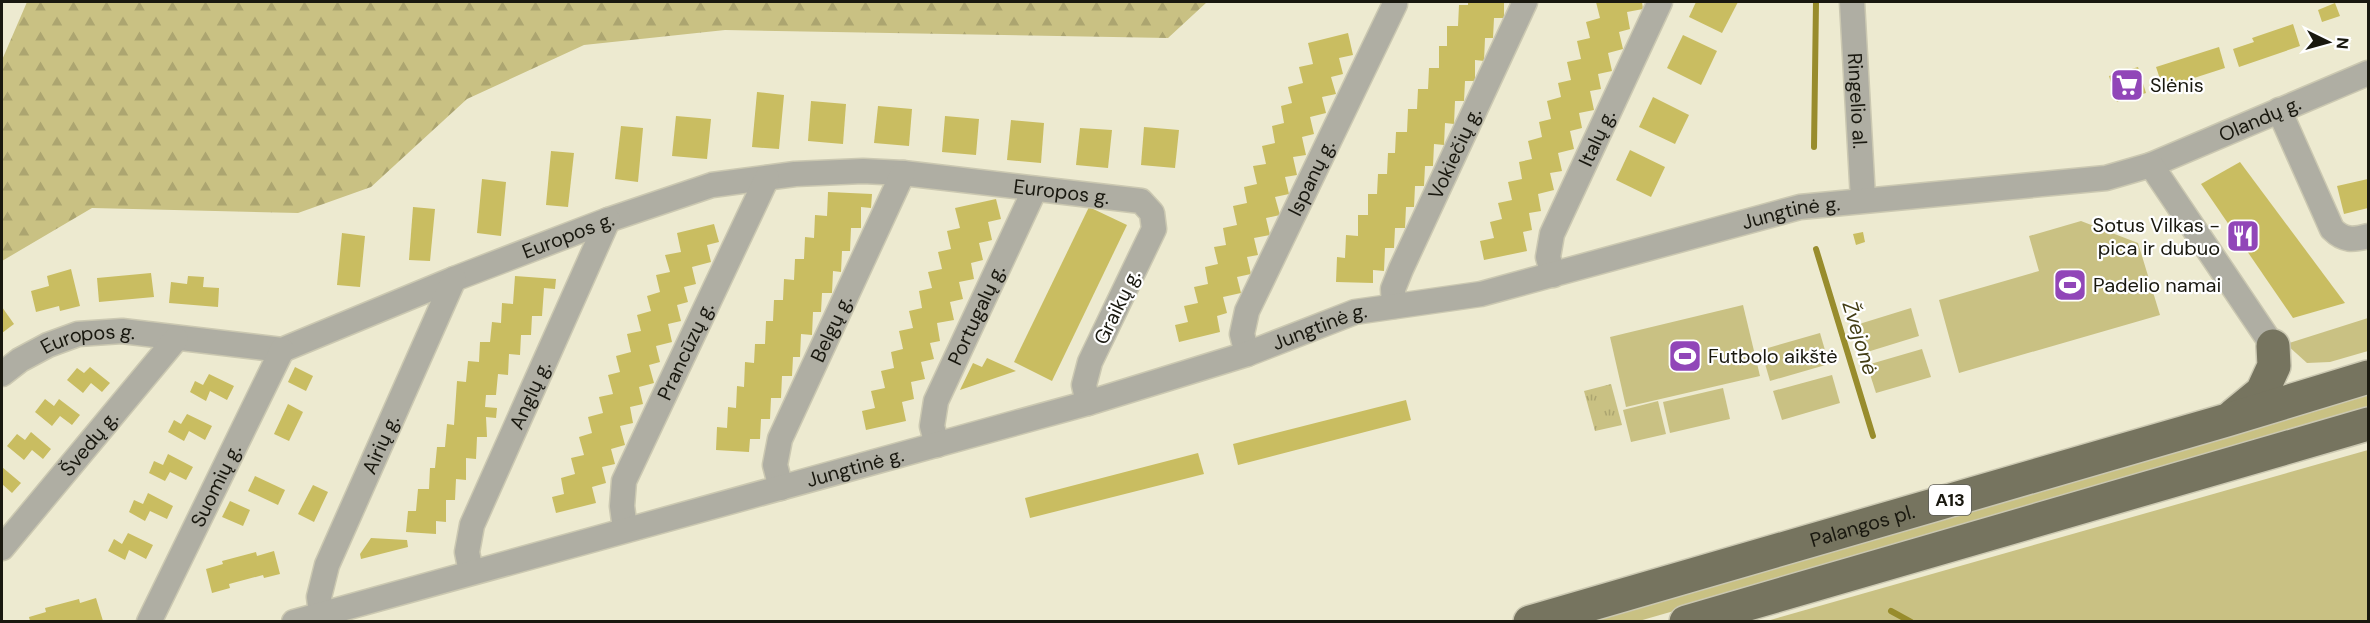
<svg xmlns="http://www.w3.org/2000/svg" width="2370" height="623" viewBox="0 0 2370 623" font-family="'DM Sans',sans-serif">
<defs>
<pattern id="forest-firs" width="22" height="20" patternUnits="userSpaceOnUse" patternTransform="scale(1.5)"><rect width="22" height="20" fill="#c9c183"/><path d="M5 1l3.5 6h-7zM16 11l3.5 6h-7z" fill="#aca570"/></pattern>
<pattern id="park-tufts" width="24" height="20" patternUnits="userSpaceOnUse" patternTransform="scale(1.5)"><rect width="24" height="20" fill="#c9c183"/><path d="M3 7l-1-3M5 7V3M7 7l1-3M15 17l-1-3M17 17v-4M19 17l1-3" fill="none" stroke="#aca570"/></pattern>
</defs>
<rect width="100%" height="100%" fill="#edead0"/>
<!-- grass -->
<g fill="#c9c183">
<polygon points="2081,221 2138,243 2160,315 1959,373 1939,300 2039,271 2029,236"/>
<polygon points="1743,305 1760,376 1626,407 1610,337"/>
<polygon points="1911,308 1919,336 1864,353 1856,325"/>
<polygon points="2368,318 2368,351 2330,362 2307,363 2286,344"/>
<polygon points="1820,333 1829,364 1770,381 1761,350"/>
<polygon points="1922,349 1931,377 1876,393 1867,365"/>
<polygon points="1832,375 1840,403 1782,420 1773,391"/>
<polygon points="1723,388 1730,419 1670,433 1663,402"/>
<polygon points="2368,393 2368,411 1639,621 1584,622"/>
<polygon points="1658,401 1666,434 1631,442 1623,410"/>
<polygon points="2368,450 2368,621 1767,621"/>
</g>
<!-- forest -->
<polygon fill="url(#forest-firs)" points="27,2 1207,2 1168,38 725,30 584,45 467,99 371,187 298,213 92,208 2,261 2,60"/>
<!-- park -->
<polygon fill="url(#park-tufts)" points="1611,384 1622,425 1595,431 1584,391"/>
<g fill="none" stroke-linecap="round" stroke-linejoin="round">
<!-- stream -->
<g stroke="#988c2c" stroke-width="6">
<polyline points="1814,147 1816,2"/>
<polyline points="1816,249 1873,436"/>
<polyline points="1891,611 1911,622"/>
</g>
</g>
<!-- building -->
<g fill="#c9bd61">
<polygon points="1468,2 1504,2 1504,18 1494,18 1493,38 1485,38 1484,61 1475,60 1475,81 1465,81 1464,101 1455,101 1454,124 1445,123 1444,145 1434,144 1433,166 1425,166 1424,186 1415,186 1414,207 1406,207 1405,228 1395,228 1394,248 1385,248 1384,271 1373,270 1373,283 1336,282 1337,257 1345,258 1346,235 1358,236 1358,215 1368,215 1368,194 1377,194 1378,174 1387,174 1388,153 1395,153 1396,132 1407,132 1408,109 1417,109 1418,89 1428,89 1429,68 1439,68 1439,46 1447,46 1447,26 1458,26 1459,5 1468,5"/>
<polygon points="1596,2 1642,2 1643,9 1627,12 1630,29 1619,32 1623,49 1608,53 1612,71 1598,74 1601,89 1590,91 1594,110 1579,113 1582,128 1570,131 1574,149 1558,153 1562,171 1550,173 1554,190 1538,194 1541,211 1529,213 1532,230 1523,232 1527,251 1484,260 1480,241 1494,238 1490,222 1502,219 1498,203 1512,200 1508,182 1522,179 1519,162 1532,159 1528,141 1542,137 1539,122 1551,119 1547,101 1561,97 1558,83 1571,80 1567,62 1581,59 1577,41 1590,38 1586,22 1600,18"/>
<polygon points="1696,2 1738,2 1722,33 1689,17"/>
<polygon points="2335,3 2340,16 2322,22 2318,10"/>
<polygon points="2293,24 2300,46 2239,67 2233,49 2254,42 2252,38"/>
<polygon points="1348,33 1353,55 1339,58 1343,74 1331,77 1336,94 1322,97 1326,113 1310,117 1314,134 1302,137 1306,155 1293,157 1297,175 1285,177 1289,194 1275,197 1280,215 1266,218 1270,235 1254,238 1258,255 1247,257 1251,274 1237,277 1241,293 1223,297 1227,313 1217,316 1220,332 1179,342 1175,325 1188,322 1184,306 1198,303 1194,287 1208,284 1205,267 1218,264 1214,247 1226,245 1223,228 1237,225 1233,206 1247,203 1244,187 1257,184 1253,166 1266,164 1262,146 1275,143 1272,126 1284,123 1281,106 1292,103 1288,87 1303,83 1299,67 1313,64 1308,43"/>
<polygon points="1683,35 1717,51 1701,85 1667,68"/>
<polygon points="2219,47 2225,68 2163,88 2156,67"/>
<polygon points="2138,67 2146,93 2117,102 2109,76"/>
<polygon points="757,92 784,95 779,149 752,147"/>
<polygon points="1653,97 1689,115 1675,144 1639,127"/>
<polygon points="811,101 846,104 843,144 808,141"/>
<polygon points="878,106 912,109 909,146 874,143"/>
<polygon points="676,116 711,119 707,159 672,156"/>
<polygon points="945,116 979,119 976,155 942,152"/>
<polygon points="1011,120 1044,123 1041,163 1007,160"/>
<polygon points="621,126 643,128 638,182 615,179"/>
<polygon points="1144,127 1179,130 1175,168 1141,165"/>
<polygon points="1080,128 1112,130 1108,168 1076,165"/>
<polygon points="1630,150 1665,167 1651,197 1616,180"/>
<polygon points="551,151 574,153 568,207 546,205"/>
<polygon points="2240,162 2345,303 2293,318 2201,184"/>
<polygon points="482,179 506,182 501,236 477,233"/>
<polygon points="2368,179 2368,208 2344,214 2337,186"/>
<polygon points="828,192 872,194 871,208 861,207 861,228 851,228 850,251 842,251 841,272 833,271 832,293 822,293 821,312 813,312 812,335 801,334 800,357 793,357 792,376 782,376 781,398 771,398 770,419 761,419 760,439 750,439 749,452 716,450 717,427 727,428 728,407 736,408 737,386 744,387 745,362 754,363 755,344 765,344 766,321 773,321 774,300 783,300 784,279 794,280 795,259 804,259 805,237 814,238 815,215 827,216"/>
<polygon points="996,199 1001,219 988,222 992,240 979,243 983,260 971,263 974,279 959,282 963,299 950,302 954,320 937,323 940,341 930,343 934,359 921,362 925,379 911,382 914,399 902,402 906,421 866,430 862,411 875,408 871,391 885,388 881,371 894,368 891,352 903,349 899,331 913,328 909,311 922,308 919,291 932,288 928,272 942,269 938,252 951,249 947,231 960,228 955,208"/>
<polygon points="413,207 435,209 430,261 409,260"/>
<polygon points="1089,207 1127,225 1052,381 1014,362"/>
<polygon points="714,224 719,242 707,245 711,262 692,267 696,284 684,287 688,302 677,305 681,321 668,324 672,342 656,346 660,362 649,365 654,383 639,387 643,404 630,407 633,423 620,426 625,445 611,449 615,464 602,467 606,483 592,487 596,503 556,513 552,497 564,494 561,478 575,474 571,458 584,455 579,437 592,433 588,417 603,413 599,397 613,394 608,375 620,372 616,356 631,352 627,334 641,331 637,315 651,311 647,296 660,292 656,275 670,272 665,255 681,252 677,233"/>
<polygon points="1863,232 1865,242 1856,245 1853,234"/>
<polygon points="342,233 365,236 360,287 337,285"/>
<polygon points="71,269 80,306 60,311 59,306 36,312 31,291 49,286 47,276"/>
<polygon points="151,273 154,297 99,302 97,278"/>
<polygon points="188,276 204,277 203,287 219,288 218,307 169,303 171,282 187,284"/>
<polygon points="515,276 556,279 555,289 544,288 542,316 532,316 531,335 521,335 520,355 509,354 508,375 498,374 496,395 486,395 485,407 497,408 496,418 486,417 487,437 477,437 476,459 466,458 466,480 456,479 455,500 446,500 446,522 436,521 436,534 406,532 408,511 416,511 418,489 429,489 430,468 435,468 437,447 445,447 447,424 454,425 457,381 466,382 468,361 479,362 480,342 490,342 492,322 501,323 502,303 513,304"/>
<polygon points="2,307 14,324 2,333"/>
<polygon points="987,358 1016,371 960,390 973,363 982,367"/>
<polygon points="90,367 110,383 102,392 91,383 83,393 67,380 77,368 84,373"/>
<polygon points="295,367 313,376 306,391 288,382"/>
<polygon points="209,374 234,386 227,400 210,391 206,401 190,392 195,381 203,385"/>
<polygon points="45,399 54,406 59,399 80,415 72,425 60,416 52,426 35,412"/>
<polygon points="1406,400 1411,420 1238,465 1233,444"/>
<polygon points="288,404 303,412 289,441 274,434"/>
<polygon points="187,414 212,426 205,440 189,431 184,441 168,432 174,420 181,424"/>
<polygon points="31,432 51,449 43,459 32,450 24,460 7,446 17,434 25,440"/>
<polygon points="1198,453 1204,474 1030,518 1025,498"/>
<polygon points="168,454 193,467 186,480 170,472 165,481 149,473 154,461 163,465"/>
<polygon points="2,467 21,483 12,493 2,484"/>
<polygon points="255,476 285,490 278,505 248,491"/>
<polygon points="313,485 328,492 314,522 298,514"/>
<polygon points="148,493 173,506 167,519 150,511 145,521 129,512 134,500 143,504"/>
<polygon points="230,501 250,510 243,526 222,517"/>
<polygon points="128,533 153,545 146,559 129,550 125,560 108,551 114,539 122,544"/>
<polygon points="371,538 407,540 408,547 361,559 360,554"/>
<polygon points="274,551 280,574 264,578 263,575 229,584 230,588 212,593 206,569 223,564 222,561 256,552 257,556"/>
<polygon points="96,598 103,621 30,621 29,617 46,612 45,608 79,599 80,603"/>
</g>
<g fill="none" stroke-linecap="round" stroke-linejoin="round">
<!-- minor casing -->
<g stroke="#cbc8b1" stroke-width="27">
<g id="minor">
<path id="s1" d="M1852,2l11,197"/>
<path d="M2279,110l53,119c12,12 21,11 36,7"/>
<path id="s2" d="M2151,165l217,-92"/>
<path id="s3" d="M1553,275l-5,-18 4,-23 108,-232"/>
<path id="s4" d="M1394,306l-1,-17 8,-20 124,-267"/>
<path id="s5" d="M1247,354l-5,-20 5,-23 148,-307"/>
<path id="s6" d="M2,374l18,-14 28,-15 30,-11 44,-3 160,19 172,-71 154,-59 104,-35 83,-11 68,-3 40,2 238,28 11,12 2,16 -64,133 -6,23 4,18"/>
<path id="s7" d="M937,445l-5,-19 4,-25 99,-212"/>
<path id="s8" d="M781,488l-6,-23 5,-26 123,-266"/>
<path id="s9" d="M625,529l-3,-23 2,-25 143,-303"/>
<path id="s10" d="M2,548l174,-209"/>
<path id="s11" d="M471,572l-4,-20 5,-27 136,-305"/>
<path id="s12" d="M321,614l-2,-17 8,-32 127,-286"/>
<path id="s13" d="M149,622l133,-272"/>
<path id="s14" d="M294,622l794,-219 159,-49 108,-42 126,-18 319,-87 306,-29 45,-13 122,181"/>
</g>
</g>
<!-- trunk casing -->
<g stroke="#cbc8b1" stroke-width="36">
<g id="trunk">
<polyline points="2234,415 2262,392 2274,366 2273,346"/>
<path id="s15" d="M1530,622l697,-202 141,-43"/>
<polyline points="1686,622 2368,424"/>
</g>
</g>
<!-- minor -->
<use href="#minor" stroke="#afaea3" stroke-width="24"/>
<!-- trunk -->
<use href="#trunk" stroke="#76745f" stroke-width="33"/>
</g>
<!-- icons -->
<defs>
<g id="supermarket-square" transform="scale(1.725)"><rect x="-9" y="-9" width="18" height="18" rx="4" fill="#9146b8" stroke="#fff"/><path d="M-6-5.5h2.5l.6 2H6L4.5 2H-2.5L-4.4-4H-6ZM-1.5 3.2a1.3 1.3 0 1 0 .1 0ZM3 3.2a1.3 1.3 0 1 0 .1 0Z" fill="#fff"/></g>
<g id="restaurant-square" transform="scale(1.725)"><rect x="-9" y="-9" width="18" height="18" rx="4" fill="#9146b8" stroke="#fff"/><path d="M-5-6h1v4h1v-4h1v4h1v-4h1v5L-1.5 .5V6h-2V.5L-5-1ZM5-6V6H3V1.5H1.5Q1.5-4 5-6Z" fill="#fff"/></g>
<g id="stadium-square" transform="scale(1.725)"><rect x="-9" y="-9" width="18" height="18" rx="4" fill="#9146b8" stroke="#fff"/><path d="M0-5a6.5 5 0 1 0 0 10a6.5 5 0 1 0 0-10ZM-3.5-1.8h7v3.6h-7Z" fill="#fff"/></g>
</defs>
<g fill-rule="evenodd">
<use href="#supermarket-square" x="2127" y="85"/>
<use href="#restaurant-square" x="2243" y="236"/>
<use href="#stadium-square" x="2070" y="285"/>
<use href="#stadium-square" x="1685" y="356"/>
</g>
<g text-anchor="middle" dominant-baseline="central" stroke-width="4.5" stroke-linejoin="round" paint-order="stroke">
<!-- shield labels -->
<rect fill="#fff" stroke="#5e5d57" stroke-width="1.5" x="1929" y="485" width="42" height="30" rx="4.5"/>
<g font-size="18" font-weight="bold" fill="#19180f">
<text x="1950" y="500">A13</text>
</g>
<!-- poi labels -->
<g font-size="20" fill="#19180f" stroke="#fff" text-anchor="start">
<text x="2150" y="85">Slėnis</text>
<text x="2220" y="225" text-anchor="end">Sotus Vilkas -<tspan x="2220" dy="23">pica ir dubuo</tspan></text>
<text x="2093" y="285">Padelio namai</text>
<text x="1708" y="356">Futbolo aikštė</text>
</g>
<!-- street labels -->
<g font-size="20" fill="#19180f" stroke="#fff">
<text stroke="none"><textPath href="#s1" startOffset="99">Ringelio al.</textPath></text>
<text stroke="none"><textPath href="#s2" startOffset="118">Olandų g.</textPath></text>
<text stroke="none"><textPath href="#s3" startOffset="148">Italų g.</textPath></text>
<text stroke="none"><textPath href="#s4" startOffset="166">Vokiečių g.</textPath></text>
<text stroke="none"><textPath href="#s5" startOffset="192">Ispanų g.</textPath></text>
<text stroke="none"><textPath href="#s6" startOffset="1104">Europos g.</textPath></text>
<text stroke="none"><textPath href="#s14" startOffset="1554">Jungtinė g.</textPath></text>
<text stroke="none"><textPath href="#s6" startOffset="600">Europos g.</textPath></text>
<text transform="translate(1117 307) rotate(-64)">Graikų g.</text>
<text stroke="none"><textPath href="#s7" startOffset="140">Portugalų g.</textPath></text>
<text stroke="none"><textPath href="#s14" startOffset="1068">Jungtinė g.</textPath></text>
<text stroke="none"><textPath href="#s8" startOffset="172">Belgų g.</textPath></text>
<text stroke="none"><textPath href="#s6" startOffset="96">Europos g.</textPath></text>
<text stroke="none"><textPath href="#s9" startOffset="192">Prancūzų g.</textPath></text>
<text stroke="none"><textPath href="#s11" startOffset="190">Anglų g.</textPath></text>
<text stroke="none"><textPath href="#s10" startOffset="136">Švedų g.</textPath></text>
<text stroke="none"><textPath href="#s12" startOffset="182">Airių g.</textPath></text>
<text stroke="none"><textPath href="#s14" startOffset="582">Jungtinė g.</textPath></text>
<text stroke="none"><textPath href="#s13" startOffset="152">Suomių g.</textPath></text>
<text stroke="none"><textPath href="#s15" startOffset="346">Palangos pl.</textPath></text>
</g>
<!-- water labels -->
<g font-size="21" font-style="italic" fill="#433e16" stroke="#fff">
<text transform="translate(1860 338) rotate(73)">Žvejonė</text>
</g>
</g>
<!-- border -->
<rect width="2370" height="623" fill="none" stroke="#19180f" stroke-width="6"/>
<!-- north arrow -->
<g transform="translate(2328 42) rotate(95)" stroke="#ffffff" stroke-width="4.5" paint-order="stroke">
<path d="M0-4.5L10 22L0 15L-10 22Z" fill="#19180f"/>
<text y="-9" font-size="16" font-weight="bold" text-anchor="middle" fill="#19180f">N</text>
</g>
</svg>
